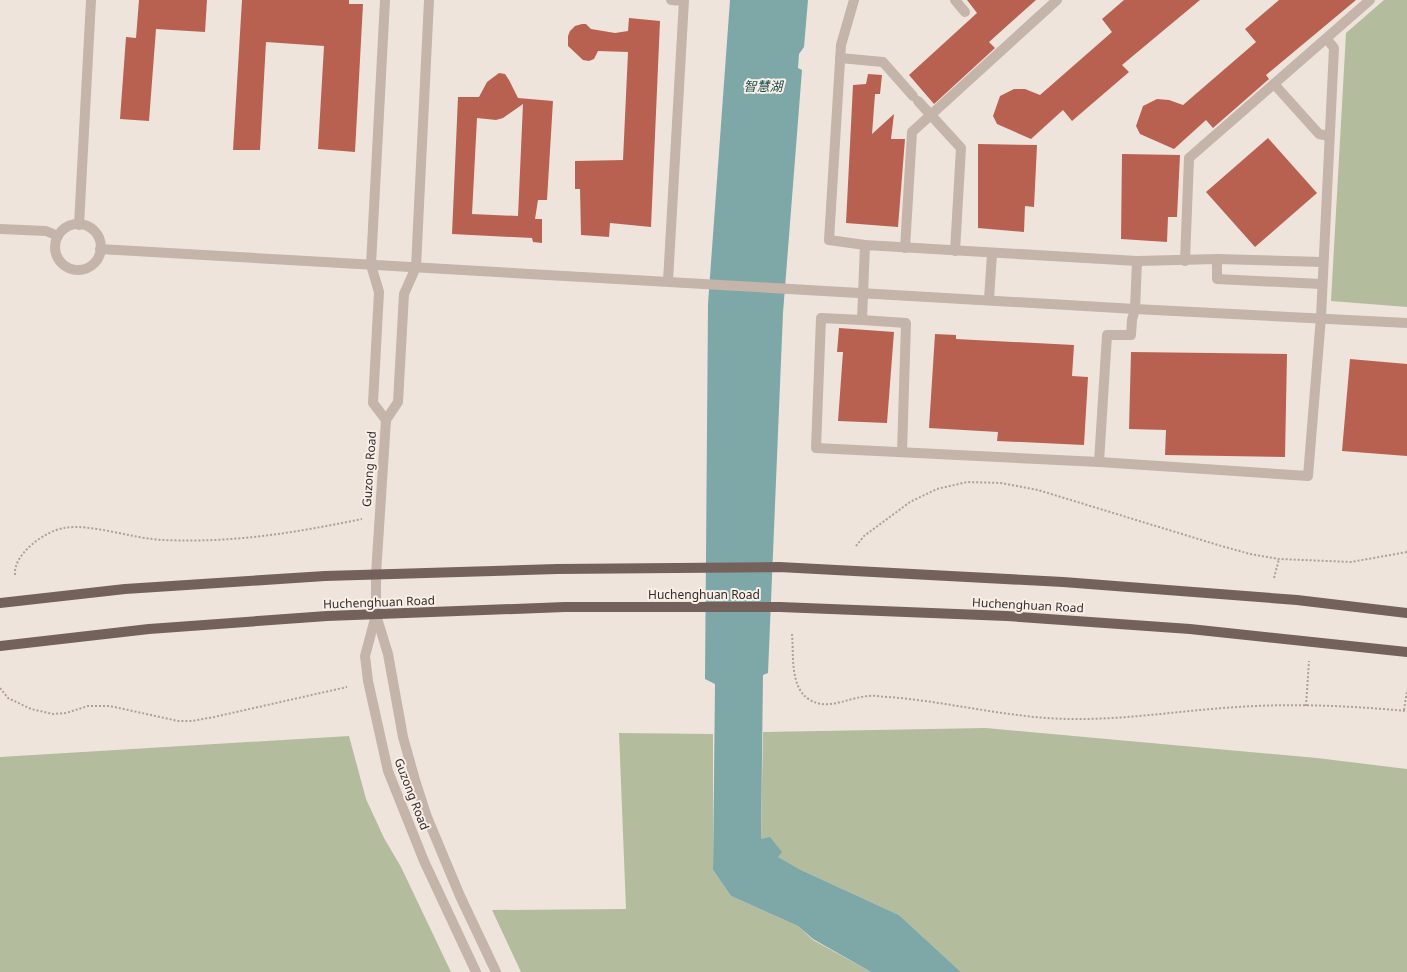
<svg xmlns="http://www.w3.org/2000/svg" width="1407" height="972" viewBox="0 0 1407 972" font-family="'Noto Sans','Noto Sans SC',sans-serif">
<rect width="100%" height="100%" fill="#efe4dc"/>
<!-- green -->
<g fill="#b4bc9e">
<polygon points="1384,0 1407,0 1407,307 1331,301 1346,33"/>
<polygon points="986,728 1317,758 1407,769 1407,972 961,972 899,915 799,869 777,857 761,839 763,732"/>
<polygon points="619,733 713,734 713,870 731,896 798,926 813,940 871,972 521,972 492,910 626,909"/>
<polygon points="349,736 366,799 384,838 401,867 451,972 0,972 0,757"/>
</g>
<!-- water -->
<polygon fill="#7ea8a7" points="730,0 808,0 804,47 799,54 798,68 802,70 783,313 768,673 763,675 761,839 770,837 782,852 778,857 799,869 899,915 961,972 871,972 813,939 798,926 731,896 713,870 715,684 705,679 708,304"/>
<!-- building -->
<g fill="#b86151" fill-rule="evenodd">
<polygon points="139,0 207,0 205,32 156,29 149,121 120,119 126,37 136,38"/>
<polygon points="242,0 349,0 349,4 363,4 355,152 318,149 324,46 266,42 260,150 233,150"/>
<polygon points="967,0 1036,0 989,42 995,48 934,104 909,75 977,13"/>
<polygon points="1124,0 1200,0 1122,65 1129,72 1072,121 1063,110 1031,139 997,124 993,116 1000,96 1014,89 1025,89 1040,95 1112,32 1102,19"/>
<polygon points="1279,0 1356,0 1266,75 1269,79 1213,128 1206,120 1174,149 1140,134 1136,126 1143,106 1157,99 1169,100 1183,105 1256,42 1245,29"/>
<polygon points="629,18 660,21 651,227 610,223 609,237 581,235 580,189 575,189 575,161 623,160 628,52 598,51 594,59 589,61 583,60 568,46 568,36 570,31 575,26 582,24 586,24 591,29 615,33 628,31"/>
<path d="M499,73l6,1 4,6 9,18 35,3 -6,99h-9l-3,19h7v24l-9,-1 -1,-4 -80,-4 6,-137h21l8,-15zM523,104l-5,112 -46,-2 5,-96 19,2 7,-2z"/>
<polygon points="868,74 882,75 880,94 875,94 872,134 894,114 891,139 905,139 898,227 846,223 853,85 866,84"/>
<polygon points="1268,138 1317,193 1255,247 1206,192"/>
<polygon points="978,144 1037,145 1034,207 1025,206 1024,232 978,228"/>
<polygon points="1122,154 1180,155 1177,217 1168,217 1167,242 1121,239"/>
<polygon points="839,328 894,332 887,423 838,421 843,352 837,352"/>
<polygon points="935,334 956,335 956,339 1074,345 1072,376 1088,377 1084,445 997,441 998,432 929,428"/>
<polygon points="1131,352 1287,354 1285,457 1165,455 1166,430 1129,429"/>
<polygon points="1350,359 1407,364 1407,456 1342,451"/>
</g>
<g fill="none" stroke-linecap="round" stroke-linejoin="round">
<!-- path -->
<g stroke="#b19e94" stroke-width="2" stroke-dasharray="2 2" stroke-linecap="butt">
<polyline points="856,546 864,536 910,502 937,489 967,482 1001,483 1038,490 1218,545 1250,554 1279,559 1351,562 1407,552"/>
<path d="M15,575c-2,-21 30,-44 49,-47 26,-5 70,11 99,12 72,3 130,-7 199,-21"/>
<polyline points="1274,578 1279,559"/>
<path d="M792,634c2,19 -3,54 18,66 19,11 39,-3 59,-4 6,-1 13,1 20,1 64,5 126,23 191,22 53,0 105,-9 158,-12 56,-4 113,-1 169,4"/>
<polyline points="0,688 8,698 31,709 53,714 66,713 88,706 110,706 178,721 192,721 214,717 347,687"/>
<polyline points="1306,706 1309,661"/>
<polyline points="1404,710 1407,691"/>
</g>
<!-- minor -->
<g stroke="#c5b4a9" stroke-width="10">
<polyline points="385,0 371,265 379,292 373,403 386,420"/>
<polyline points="671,0 684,1"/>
<polyline points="854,0 841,45 829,240 865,245"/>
<polyline points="955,0 965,12"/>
<polyline points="840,58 883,62 913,96"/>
<polyline points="1274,84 1319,134 1329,136"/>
<polyline points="918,101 961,148 955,251"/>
<circle cx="78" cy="247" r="23"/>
<polyline points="79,225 91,0"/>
<polyline points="0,229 46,231 58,236"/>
<polyline points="905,248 912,132 1057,0"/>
<polyline points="100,249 1135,309 1407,323"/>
<polyline points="1217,259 1217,279 1321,284"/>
<polyline points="1185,261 1189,158 1370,0"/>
<polyline points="1322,262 1217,259 1137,261 865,245 862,320 821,318 816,448 1099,462 1308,476 1321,317 1334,48 1327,39"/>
<polyline points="668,281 684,0"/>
<polyline points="989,299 992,254"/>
<polyline points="862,320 906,323 902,452"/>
<polyline points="386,420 376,574 376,615 365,656 368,681 388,771 424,861 476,972"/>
<polyline points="386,420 398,402 404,294 416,267 429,0"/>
<polyline points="1099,462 1107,335 1131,335 1132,320 1135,309 1137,261"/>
<polyline points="376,615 388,654 403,737 415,780 427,817 460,896 496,972"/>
</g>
<!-- major -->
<g stroke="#74615b" stroke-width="10">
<polyline points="0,603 125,589 325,576 557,569 779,567 1063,582 1297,600 1407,613"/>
<polyline points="0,646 149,629 327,616 565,607 780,607 1007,616 1190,629 1407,652"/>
</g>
</g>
<g text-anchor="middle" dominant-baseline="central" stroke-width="4" stroke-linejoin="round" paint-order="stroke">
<!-- street labels -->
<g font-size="12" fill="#342b28" stroke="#f7efe8">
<text transform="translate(369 469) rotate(-86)">Guzong Road</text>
<text x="704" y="594">Huchenghuan Road</text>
<text transform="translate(379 602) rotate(-2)">Huchenghuan Road</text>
<text transform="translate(1028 605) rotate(3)">Huchenghuan Road</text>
<text transform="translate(412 794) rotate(69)">Guzong Road</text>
</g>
<!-- water labels -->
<g font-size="13" font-style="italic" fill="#23504f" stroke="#f7efe8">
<text x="763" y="86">智慧湖</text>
</g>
</g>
</svg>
